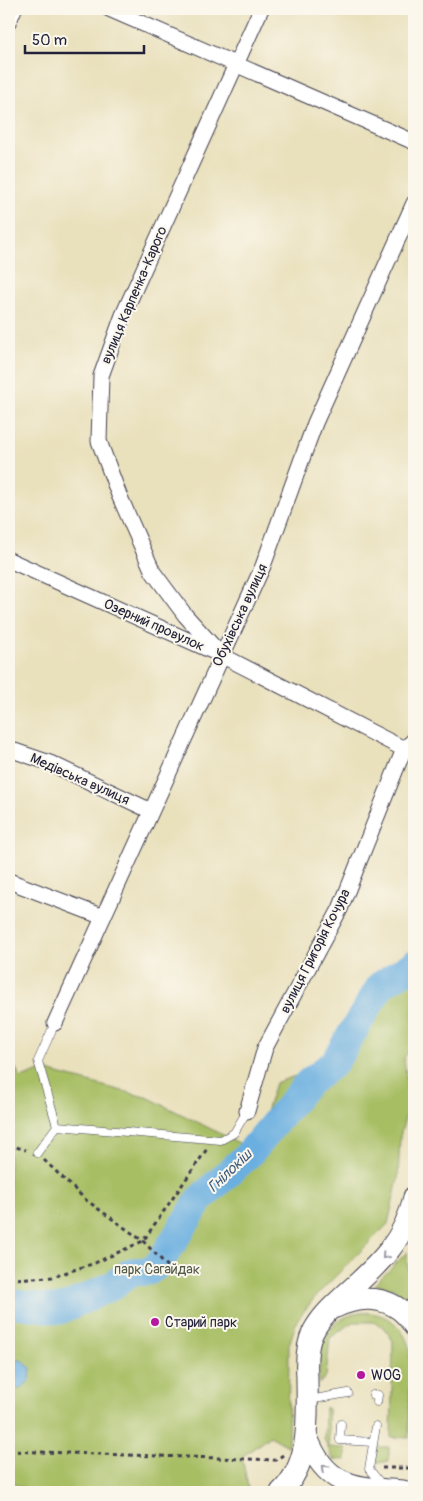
<svg xmlns="http://www.w3.org/2000/svg" width="423" height="1501" viewBox="0 0 423 1501" font-family="Pangolin,sans-serif">
<rect width="100%" height="100%" fill="#fbf7ec"/>
<filter id="ink" filterUnits="userSpaceOnUse"><feTurbulence type="fractalNoise" baseFrequency=".02" numOctaves="2"/><feDisplacementMap in="SourceGraphic" scale="10" xChannelSelector="R" yChannelSelector="G"/><feConvolveMatrix kernelMatrix="1 2 1 2 8 2 1 2 1" color-interpolation-filters="sRGB"/></filter>
<filter id="wash" filterUnits="userSpaceOnUse"><feTurbulence type="fractalNoise" baseFrequency=".0096" numOctaves="4" result="noise"/><feDisplacementMap in="SourceGraphic" scale="20" xChannelSelector="R" yChannelSelector="G"/><feGaussianBlur stdDeviation="1.12" result="paint"/><feColorMatrix in="noise" values="0 0 0 0 0 0 0 0 0 0 0 0 0 0 0 0 0 1.4 0 .05"/><feComposite in="paint" operator="in"/></filter>
<g filter="url(#wash)">
<rect width="100%" height="100%" fill="#e9e0bc"/>
<!-- green -->
<g fill="#a7be63" stroke="#64704f">
<polygon points="414,961 414,1042 404,1058 409,1102 400,1137 398,1179 388,1224 316,1296 297,1320 289,1345 288,1446 270,1436 242,1457 249,1492 45,1492 20,1487 9,1481 9,1056 21,1078 43,1070 149,1098 245,1146 261,1128 275,1083 304,1073 346,1044 384,991"/>
<polygon points="407,1252 410,1299 393,1288 375,1284"/>
<path d="M359,1312c27,0 44,12 51,38l-1,88 -18,-1 2,-96 -9,-14 -11,-5h-20l-23,16 -4,38 -7,8c1,-35 1,-61 40,-72z"/>
<polygon points="325,1407 328,1409 329,1447 346,1448 346,1460 333,1459 324,1439"/>
<polygon points="377,1447 389,1447 389,1462 375,1462"/>
</g>
<!-- water -->
<polygon fill="#6bafe0" stroke="#46688e" points="9,1360 21,1360 31,1368 30,1380 21,1389 9,1388"/>
<g fill="none" stroke-linecap="round" stroke-linejoin="round">
<!-- river -->
<polyline stroke="#6bafe0" stroke-width="29" points="9,1303 60,1310 112,1286 131,1272 149,1271 158,1265 201,1198 248,1155 308,1083 334,1063 381,985 414,964"/>
</g>
</g>
<g filter="url(#ink)">
<g fill="none" stroke-linecap="round" stroke-linejoin="round">
<!-- lane casing -->
<g stroke="#403e4e" stroke-width="9">
<g id="lane">
<polyline points="57,1126 221,1140 234,1133 247,1111"/>
<polyline points="37,1153 57,1126 38,1061 55,1023"/>
<polyline points="373,1395 378,1395 377,1402"/>
<polyline points="309,1400 348,1393"/>
<polyline points="341,1424 340,1440 372,1442"/>
<polyline points="376,1426 369,1469 381,1484"/>
</g>
</g>
<!-- street casing -->
<g stroke="#403e4e" stroke-width="17">
<g id="street">
<polyline points="109,9 414,142"/>
<polyline points="9,21 14,9"/>
<polyline points="9,560 221,655 404,749"/>
<polyline points="221,655 185,615 153,572 119,495 99,441 101,376 123,315 261,9"/>
<polyline points="9,749 50,763 151,811"/>
<polyline points="9,881 103,917"/>
<polyline points="55,1023 263,566 315,423 414,203"/>
<polyline points="247,1111 265,1048 340,909 404,749 414,740"/>
</g>
</g>
<!-- secondary casing -->
<g stroke="#403e4e" stroke-width="23">
<g id="secondary">
<path d="M336,1307c29,-14 61,-10 78,19"/>
<path d="M307,1437c19,51 48,50 96,54"/>
<path d="M281,1492c31,-30 26,-76 26,-115 -1,-15 -1,-31 6,-45 8,-16 22,-28 35,-40 31,-28 57,-52 66,-95"/>
</g>
</g>
<!-- path -->
<g stroke="#403e4e" stroke-width="3" stroke-dasharray="4 4" stroke-linecap="butt">
<polyline points="9,1145 26,1150"/>
<polyline points="44,1160 86,1200 143,1241 179,1278"/>
<polyline points="9,1279 52,1277 95,1263 143,1241 207,1149"/>
<polyline points="9,1451 276,1460 283,1455"/>
<polyline points="382,1468 414,1468"/>
</g>
<!-- lane -->
<use href="#lane" stroke="#fff" stroke-width="8"/>
<!-- street -->
<use href="#street" stroke="#fff" stroke-width="15"/>
<!-- secondary -->
<use href="#secondary" stroke="#fff" stroke-width="21"/>
</g>
<!-- one-way arrows -->
<defs><path id="oneway-chevron" d="M-2-3.5L2.5 0L-2 3.5" fill="none" stroke-width="1.6" stroke-linecap="round" stroke-linejoin="round" transform="scale(1.25)"/></defs>
<g stroke="#9c9ca7">
<use href="#oneway-chevron" transform="translate(385 1256) rotate(132)"/>
<use href="#oneway-chevron" transform="translate(325 1468) rotate(-136)"/>
</g>
</g>
<!-- markers -->
<g fill="#b5179e" stroke="#fbf7ec" stroke-width="2">
<circle cx="155" cy="1322" r="5"/>
<circle cx="361" cy="1375" r="5"/>
</g>
<g text-anchor="middle" dominant-baseline="central" stroke-width="4" stroke-linejoin="round" paint-order="stroke">
<!-- street labels -->
<g font-size="14" fill="#22223b" stroke="#fbf7ec">
<text transform="translate(134 295) rotate(-67)">вулиця Карпенка-Карого</text>
<text transform="translate(240 615) rotate(-65)">Обухівська вулиця</text>
<text transform="translate(154 625) rotate(24)">Озерний провулок</text>
<text transform="translate(80 779) rotate(24)">Медівська вулиця</text>
<text transform="translate(315 951) rotate(-63)">вулиця Григорія Кочура</text>
</g>
<!-- park labels -->
<g font-size="14" fill="#515949" stroke="#fbf7ec">
<text x="157" y="1269">парк Сагайдак</text>
</g>
<!-- poi labels -->
<g font-size="14" fill="#22223b" stroke="#fbf7ec" text-anchor="start">
<text x="165" y="1322">Старий парк</text>
<text x="371" y="1375">WOG</text>
</g>
<!-- water labels -->
<g font-size="15" font-style="italic" fill="#3f5a7d" stroke="#fbf7ec">
<text transform="translate(230 1171) rotate(-44)">Гнілокіш</text>
</g>
</g>
<!-- margin -->
<rect width="423" height="1501" fill="none" stroke="#fbf7ec" stroke-width="30"/>
<!-- scale -->
<path d="M25 45v8h119v-8" fill="none" stroke="#22223b" stroke-width="2.5"/>
<text x="32" y="45" font-size="15" fill="#22223b" stroke="#fbf7ec" stroke-width="4" paint-order="stroke">50 m</text>
</svg>
